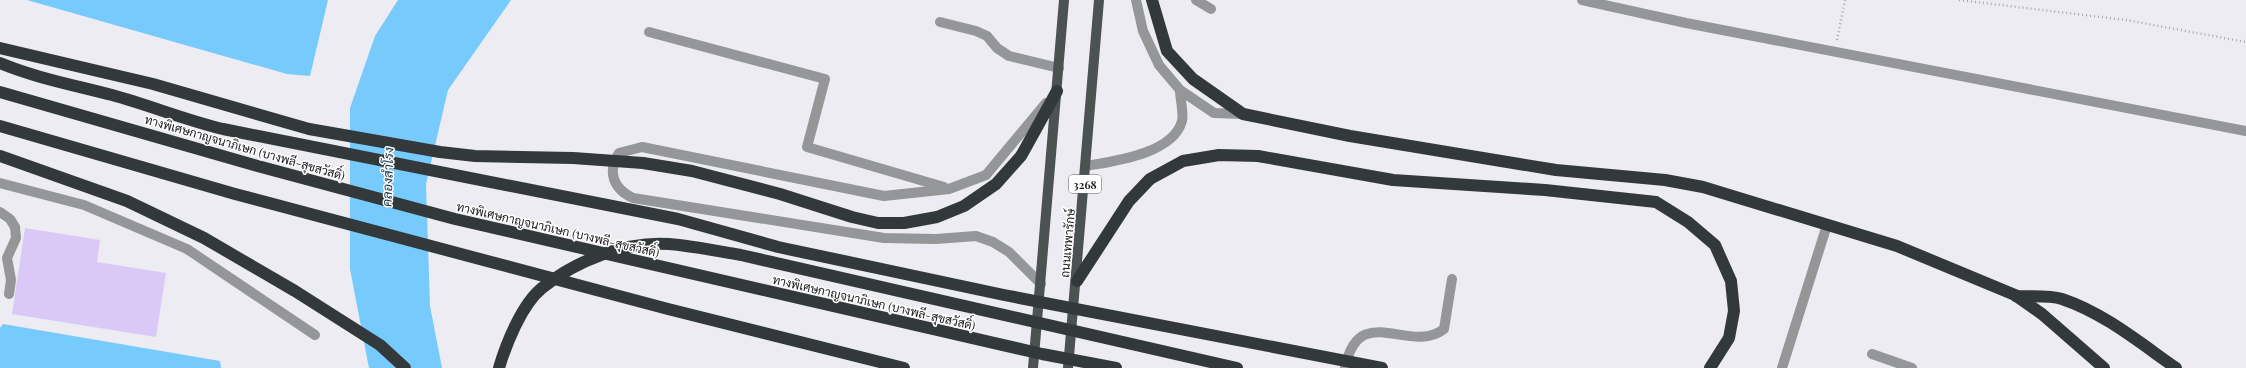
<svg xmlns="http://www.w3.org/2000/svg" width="2246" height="368" viewBox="0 0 2246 368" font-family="'Playfair Display',Sarabun,serif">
<rect width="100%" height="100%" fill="#ececf2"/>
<!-- water -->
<g fill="#76cafc">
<polygon points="27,0 328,0 310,76 287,74"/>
<polygon points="398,0 511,0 448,90 426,184 430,306 442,368 369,368 350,269 350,108 375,36"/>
<polygon points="3,324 220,361 221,368 0,368 0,328"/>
</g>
<!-- building -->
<polygon fill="#dac9f7" points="25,228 100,240 97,262 166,273 156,337 12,314"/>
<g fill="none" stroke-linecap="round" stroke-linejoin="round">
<!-- path -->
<g stroke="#a9a9ad" stroke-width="2.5" stroke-dasharray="1 3" stroke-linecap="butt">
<polyline points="1959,0 2126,20 2246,42"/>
<polyline points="1837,40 1845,0"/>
</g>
<!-- minor -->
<g stroke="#949697" stroke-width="10">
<polyline points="1136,0 1143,31 1159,65 1180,90 1214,113 1243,114"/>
<polyline points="1196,0 1211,9"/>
<polyline points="1582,0 1686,23 2246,131"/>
<polyline points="940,22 976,31 987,36 997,48 1009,56 1059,68"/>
<polyline points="649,32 825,79 807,147 944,187"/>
<path d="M1086,166c28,-5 87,-12 96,-45 2,-8 -2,-22 -2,-31"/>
<polyline points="0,183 84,205 187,249 315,335"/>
<polyline points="0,212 10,219 15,227 16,238 7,258 11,280 9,294"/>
<path d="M1041,284l-32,-32 -16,-10 -17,-6 -40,3 -52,-1 -251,-40c-20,-9 -26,-27 -14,-45l23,-6 242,49 65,-7 37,-14 60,-72"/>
<polyline points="1872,354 1912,368"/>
<path d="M1345,368c14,-69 64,-12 99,-39l8,-50"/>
<polyline points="1782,368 1827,225"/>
</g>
<!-- major -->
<g stroke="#4c5152" stroke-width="10">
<polyline points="1033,368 1064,0"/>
<polyline points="1068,368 1099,0"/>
</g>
<!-- highway -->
<g stroke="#33393a" stroke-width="12">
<polyline points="1152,0 1167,51 1193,79 1243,114 1350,136 1556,170 1665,180 1703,187 1897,246 2015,295 2042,314 2104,368"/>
<polyline points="0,48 153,84 309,129 440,152 475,156 573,158 643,163 692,171 780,194 852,217 878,223 904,223 937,217 964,206 996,184 1021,156 1057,91"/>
<path d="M0,63c36,15 74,22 112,32 37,10 73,25 111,34l455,90 100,28 226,48 378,73"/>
<polyline points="0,92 254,165 455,219 1042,354 1116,368"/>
<polyline points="0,126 235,194 668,309 904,368"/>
<polyline points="0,156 127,201 204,238 295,291 380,345 405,368"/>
<polyline points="1077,281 1129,201 1150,179 1183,161 1219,155 1258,156 1393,180 1545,190 1656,202 1688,222 1715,245 1731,281 1734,311 1729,338 1710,368"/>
<path d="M2016,296c14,1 33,-1 46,3 42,14 78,44 114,69"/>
<path d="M499,368c7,-24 23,-64 43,-80 33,-27 83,-47 127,-44 24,2 48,7 72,11l496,113"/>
</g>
</g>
<g text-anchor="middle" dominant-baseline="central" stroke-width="3" stroke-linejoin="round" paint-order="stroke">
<!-- shield labels -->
<rect fill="#fff" stroke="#5e5e5f" stroke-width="1" x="1069" y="175" width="32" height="18" rx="3"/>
<g font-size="11" font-weight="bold" fill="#19191b">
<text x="1085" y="184">3268</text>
</g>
<!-- street labels -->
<g font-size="12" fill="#19191b" stroke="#fff">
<text transform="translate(245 147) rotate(16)">ทางพิเศษกาญจนาภิเษก (บางพลี-สุขสวัสดิ์)</text>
<text transform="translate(558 229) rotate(13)">ทางพิเศษกาญจนาภิเษก (บางพลี-สุขสวัสดิ์)</text>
<text transform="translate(1067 243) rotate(-85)">ถนนเทพารักษ์</text>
<text transform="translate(874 302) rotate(13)">ทางพิเศษกาญจนาภิเษก (บางพลี-สุขสวัสดิ์)</text>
</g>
<!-- water labels -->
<g font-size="13" font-style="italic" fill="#13384d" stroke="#fff">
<text transform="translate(387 177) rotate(-88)">คลองสำโรง</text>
</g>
</g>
</svg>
